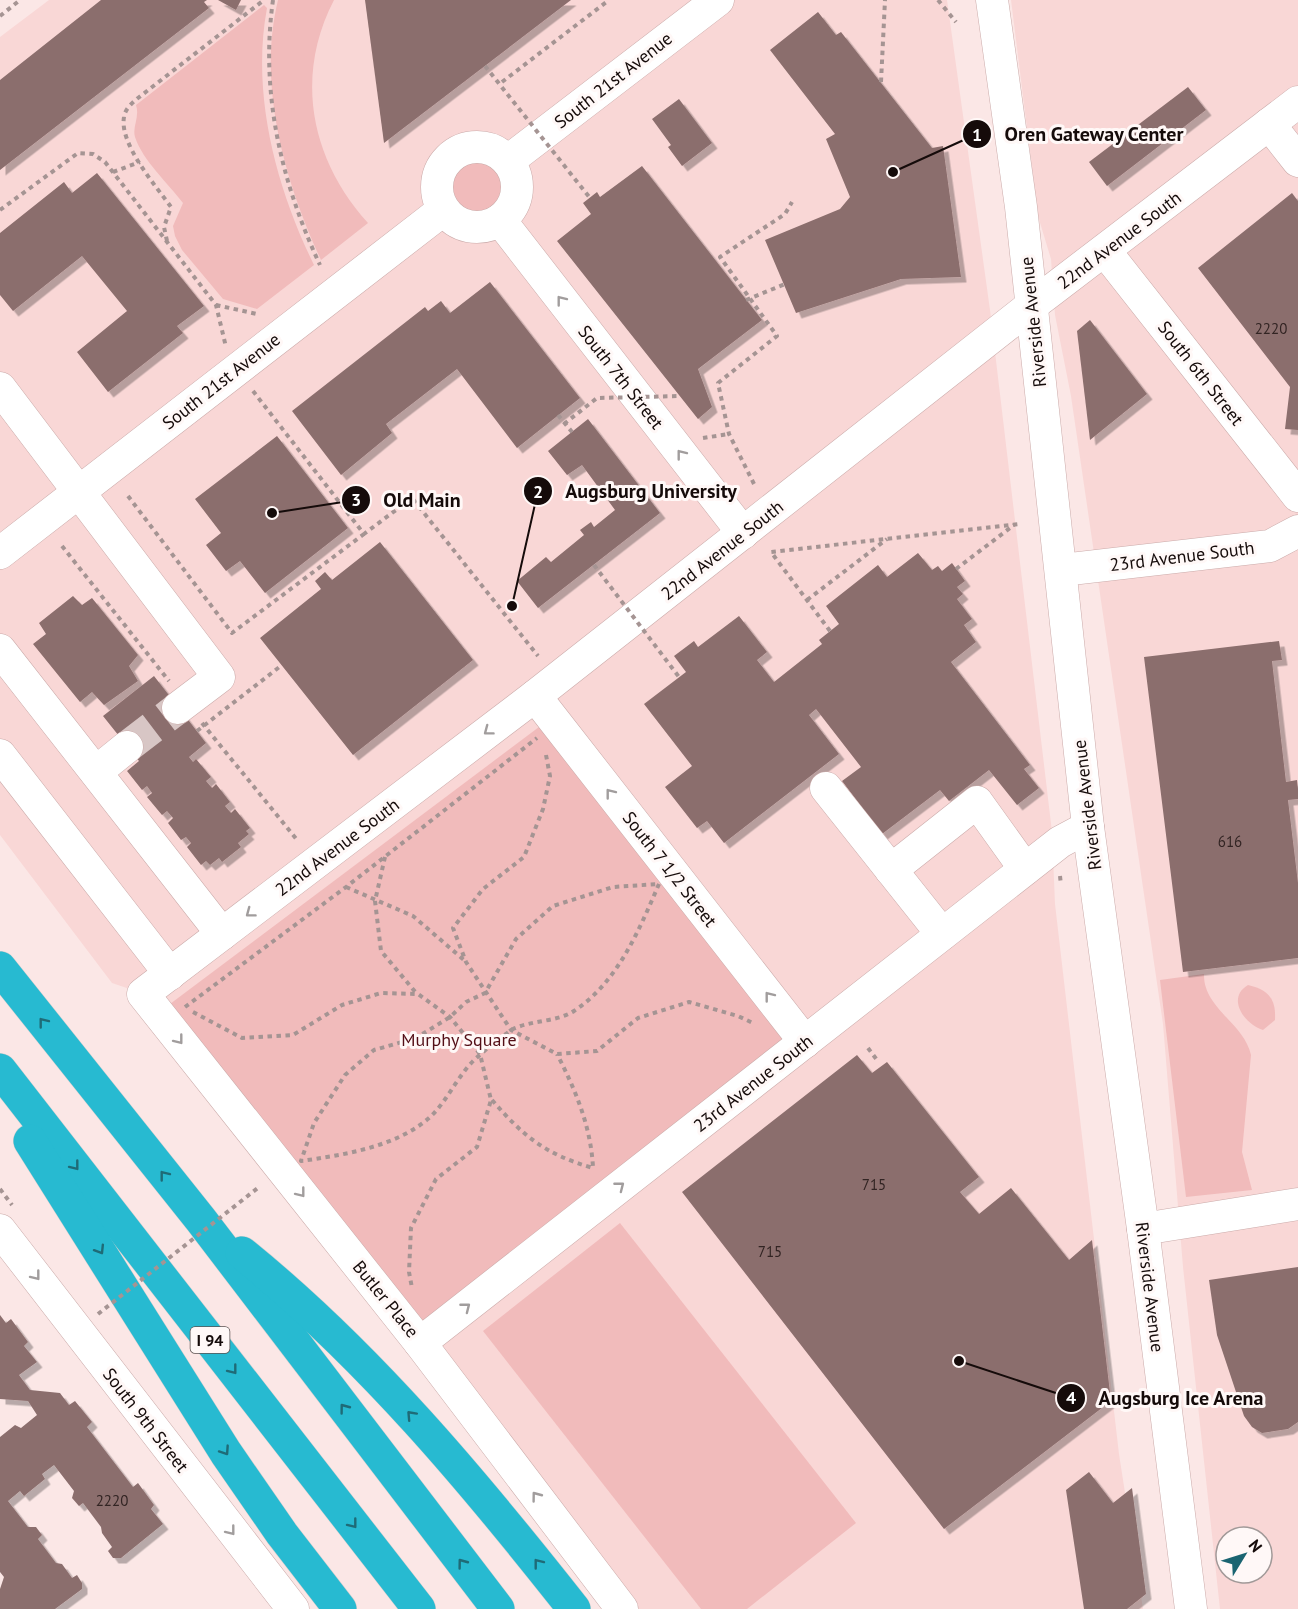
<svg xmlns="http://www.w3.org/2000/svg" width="1298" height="1609" viewBox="0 0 1298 1609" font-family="'PT Sans',sans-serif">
<defs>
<filter id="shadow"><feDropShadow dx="5.5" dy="5.5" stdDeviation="0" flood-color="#0004"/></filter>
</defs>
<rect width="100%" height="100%" fill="#fbe7e6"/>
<!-- built -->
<g fill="#f9d7d6" fill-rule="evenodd">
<polygon points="49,0 947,0 990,310 1052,832 1055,904 1119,1454 1143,1609 639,1609 168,1002 112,983 0,835 0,37"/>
<path d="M1011,0h287v1609h-78l-37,-342 -20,-243 -92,-628 -16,-81 -4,-56 -13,-43zM1226,1537h36v36h-36z"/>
</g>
<!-- green -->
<g fill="#f1bbbb">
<path d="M278,0h56c-40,77 -23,160 34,223l-47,37c-36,-78 -64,-174 -43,-260z"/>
<path d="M264,5l3,3c-16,86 9,179 47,257l-57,44 -34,-10 -41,-49 -7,-14 -2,-10 10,-23c-15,-20 -40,-42 -48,-66 -3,-10 5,-20 1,-32z"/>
<circle cx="476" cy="187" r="25"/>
<polygon points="539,727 785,1042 420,1324 170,1004"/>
<path d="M1204,974c-1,34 40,49 47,81l-9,97 10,38 -66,7 -26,-217z"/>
<path d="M1248,985c21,5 28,14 27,35l-12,10c-19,-6 -37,-32 -15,-45z"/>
<polygon points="620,1223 856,1523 747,1609 701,1609 483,1331"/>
</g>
<!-- building -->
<g fill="#8b6e6d" filter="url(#shadow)">
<polygon points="101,0 207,0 204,2 209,8 0,170 0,80"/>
<polygon points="218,0 241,0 236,10"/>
<polygon points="365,0 571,0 384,143"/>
<polygon points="818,12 836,35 841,32 932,148 943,146 961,277 901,279 796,313 765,240 840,209 850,197 826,139 835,134 770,50"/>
<polygon points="1188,87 1206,110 1107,186 1089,162"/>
<polygon points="679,99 712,143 682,166 668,147 671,145 652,119"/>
<polygon points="642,166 762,320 698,369 712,407 698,419 557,241 591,214 583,203 597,192 600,197"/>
<polygon points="97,173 204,306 177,326 183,333 108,392 77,352 127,311 82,256 13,311 0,295 0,233 64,182 72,193"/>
<polygon points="1292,193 1298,201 1298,430 1285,429 1290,387 1198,268"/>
<polygon points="490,282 580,398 517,448 457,369 386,424 392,433 341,475 292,411 425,307 428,311 441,301 450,313"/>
<polygon points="1090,320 1147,394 1090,440 1077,331"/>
<polygon points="588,419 660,513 538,608 517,581 546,557 551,562 584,535 580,530 591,522 594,527 615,510 582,465 567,475 548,451"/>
<polygon points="277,436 348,528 265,593 240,561 226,571 206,545 221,533 195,499"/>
<polygon points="380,542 473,660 353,755 260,638 321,589 315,581 325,572 332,580"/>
<polygon points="918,553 932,570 938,566 942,571 952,563 965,581 957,587 963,594 957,599 972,619 964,625 976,642 951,662 1030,765 1024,769 1039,788 1017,805 989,770 949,801 940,790 882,834 842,781 861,767 816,709 809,715 839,754 724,843 707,821 697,828 665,787 692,766 644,704 686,672 674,656 694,641 698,647 739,616 767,652 757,660 774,682 822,644 819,640 839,624 826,606 878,565 887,577"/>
<polygon points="73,596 82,605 92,598 138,655 129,666 138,681 104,705 92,692 80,702 33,644 46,634 39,623"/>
<polygon points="1279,641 1282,660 1272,661 1286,782 1297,780 1298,789 1298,799 1288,800 1298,883 1298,958 1183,972 1144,657"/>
<polygon points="154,676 206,743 189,757 193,762 196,759 211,777 206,781 212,788 216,784 230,802 225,806 231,813 235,809 250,828 246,831 249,834 238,843 241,847 222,862 219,858 210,865 206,861 201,865 187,847 191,843 186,837 181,840 168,823 173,818 167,811 162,815 147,797 152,793 147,786 142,790 127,771 139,761 103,716"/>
<polygon points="857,1055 872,1073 887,1062 979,1177 960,1192 979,1214 1011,1188 1069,1260 1092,1240 1111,1401 944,1529 682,1192"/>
<polygon points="1298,1267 1298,1422 1288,1429 1262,1433 1252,1427 1244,1416 1217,1335 1209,1280"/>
<polygon points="0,1315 6,1323 11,1319 28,1342 24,1346 37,1362 19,1375 30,1390 60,1393 69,1405 75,1401 92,1422 87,1427 133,1487 138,1483 154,1505 151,1509 163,1524 121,1558 113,1558 108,1551 112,1547 102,1533 101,1527 83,1503 79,1506 72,1498 74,1491 54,1465 42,1474 45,1479 24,1496 20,1491 8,1501 28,1527 36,1527 42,1535 38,1539 56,1563 62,1564 72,1578 77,1575 82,1583 82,1589 55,1609 0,1609 0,1589 4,1577 0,1572 0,1437 15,1425 21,1428 37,1415 28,1401 0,1399"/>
<polygon points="1089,1472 1113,1503 1132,1488 1146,1594 1127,1609 1084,1609 1066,1490"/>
</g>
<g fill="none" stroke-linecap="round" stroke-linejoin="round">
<!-- minor-tunnel -->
<polyline stroke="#d8c6c5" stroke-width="32" stroke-dasharray="32 16" stroke-linecap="butt" points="127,747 178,708"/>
<!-- minor casing -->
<g stroke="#cbabaa" stroke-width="33">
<g id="minor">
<polyline points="992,0 1021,207 1088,827 1143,1229 1191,1609"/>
<polyline points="1269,124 1298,161"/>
<circle cx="477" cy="187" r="40"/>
<polyline points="508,161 718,0"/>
<polyline points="500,220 743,533"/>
<polyline points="1105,251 1298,496"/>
<polyline points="0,388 219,677 178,708"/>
<polyline points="0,553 443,210"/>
<polyline points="1062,570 1270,546 1298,531"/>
<polyline points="0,650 222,934"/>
<polyline points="535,696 805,1042"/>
<polyline points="0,755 170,974"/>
<polyline points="96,772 127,747"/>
<polyline points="826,788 942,934"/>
<polyline points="891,870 977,802 1025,869"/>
<polyline points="1143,1229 1298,1204"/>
<polyline points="0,1230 293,1609"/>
<polyline points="420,1343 1060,842 1088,827"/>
<polyline points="622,1609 420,1343 143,994 535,696 1031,306 1298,102"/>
</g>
</g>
<!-- highway casing -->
<g stroke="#d0cece" stroke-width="34">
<g id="highway">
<polyline points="0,968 201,1220 498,1609"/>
<polyline points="0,1070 419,1609"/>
<polyline points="30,1141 226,1453 282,1534 340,1609"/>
<path d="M242,1253c126,102 232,229 332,356"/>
</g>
</g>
<!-- path -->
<g stroke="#a59493" stroke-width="4" stroke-dasharray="4.5 4.5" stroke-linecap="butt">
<path d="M273,0c-13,92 8,182 47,265"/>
<polyline points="938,0 956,22"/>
<polyline points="0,16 20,0"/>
<polyline points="502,82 609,0"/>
<polyline points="881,82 885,0"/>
<polyline points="113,172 140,162"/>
<polyline points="0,210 78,153 93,154 105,162 216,305 226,347"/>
<path d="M167,241l-3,-14 7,-20c-15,-21 -52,-63 -47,-90 1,-8 8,-14 14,-19l126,-98"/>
<polyline points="216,305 257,314"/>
<polyline points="253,391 364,534 412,498 538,656"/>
<polyline points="558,415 572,432"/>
<polyline points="703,438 729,434"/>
<polyline points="754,484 729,434 718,383 777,336 720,257 785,214 792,202"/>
<polyline points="128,496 232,633 364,534"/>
<polyline points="62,546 169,681"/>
<polyline points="956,569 1014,525"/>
<polyline points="807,600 887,539"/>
<polyline points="830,631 771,552 1019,524"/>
<polyline points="202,723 298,841"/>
<polyline points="546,755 550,776 543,809 524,857 483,889 453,928 466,962 511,1030 557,1054 597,1051 638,1018 689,1002 738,1016 755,1024"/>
<polyline points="385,857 375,901 381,951 417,994"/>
<polyline points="1060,876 1061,885"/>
<path d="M659,884c-20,46 -41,98 -85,127 -17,11 -42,9 -61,18 -4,2 -27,20 -32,25 -22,17 -32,46 -52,64 -33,29 -86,37 -128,43l13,-38 31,-48 29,-25 42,-12 34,-21 16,-15 19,-9 31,-54 37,-33 60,-19z"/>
<polyline points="346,887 413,916 464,960"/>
<polyline points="185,1007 346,887 537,738"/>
<polyline points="193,1012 242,1038 293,1035 342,1005 381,993 418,994 450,1017 480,1054 491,1100 477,1147 436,1179 411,1228 409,1272 412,1288"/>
<polyline points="868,1048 877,1060"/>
<path d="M492,1100c32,37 53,54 101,68 -2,-41 -17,-77 -36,-114"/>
<polyline points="0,1189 12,1205"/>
</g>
<!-- minor -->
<use href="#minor" stroke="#fff" stroke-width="32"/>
<!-- highway -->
<use href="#highway" stroke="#27bad1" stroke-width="33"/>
<!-- path-bridge -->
<g stroke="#a59493" stroke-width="4" stroke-dasharray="4.5 4.5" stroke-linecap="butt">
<polyline points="485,66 590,198"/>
<polyline points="746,300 785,284"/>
<polyline points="564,424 597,398 680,396"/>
<polyline points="594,565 679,677"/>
<polyline points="197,731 282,665"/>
<polyline points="98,1314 259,1187"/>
</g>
</g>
<!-- one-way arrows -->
<defs><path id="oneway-chevron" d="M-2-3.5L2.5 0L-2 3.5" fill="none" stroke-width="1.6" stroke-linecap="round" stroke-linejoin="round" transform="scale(1.5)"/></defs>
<g stroke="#a19d9d">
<use href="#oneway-chevron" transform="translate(561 300) rotate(-128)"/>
<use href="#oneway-chevron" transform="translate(681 454) rotate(-128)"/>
<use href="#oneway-chevron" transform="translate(488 731) rotate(143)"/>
<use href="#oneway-chevron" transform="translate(610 793) rotate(-128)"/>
<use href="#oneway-chevron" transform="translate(250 913) rotate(143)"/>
<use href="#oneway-chevron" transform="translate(769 996) rotate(-128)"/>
<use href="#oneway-chevron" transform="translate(179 1040) rotate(52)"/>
<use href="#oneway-chevron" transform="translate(620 1186) rotate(-38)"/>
<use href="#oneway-chevron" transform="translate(301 1193) rotate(52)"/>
<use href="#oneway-chevron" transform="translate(36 1276) rotate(52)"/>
<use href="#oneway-chevron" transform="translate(466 1307) rotate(-38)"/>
<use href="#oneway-chevron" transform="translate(536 1496) rotate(-127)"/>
<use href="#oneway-chevron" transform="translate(231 1531) rotate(52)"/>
</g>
<g stroke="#1f6b77">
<use href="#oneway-chevron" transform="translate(43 1022) rotate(-128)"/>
<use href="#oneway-chevron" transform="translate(75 1166) rotate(52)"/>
<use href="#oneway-chevron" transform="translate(164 1175) rotate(-128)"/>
<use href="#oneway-chevron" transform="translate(100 1250) rotate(58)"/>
<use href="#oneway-chevron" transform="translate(233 1370) rotate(52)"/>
<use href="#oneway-chevron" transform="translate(344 1408) rotate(-127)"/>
<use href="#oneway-chevron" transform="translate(411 1415) rotate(-133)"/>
<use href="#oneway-chevron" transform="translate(225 1451) rotate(56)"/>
<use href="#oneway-chevron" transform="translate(353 1524) rotate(52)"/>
<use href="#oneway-chevron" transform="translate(462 1563) rotate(-127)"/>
<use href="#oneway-chevron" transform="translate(538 1563) rotate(-128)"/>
</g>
<g text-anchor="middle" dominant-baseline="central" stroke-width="6" stroke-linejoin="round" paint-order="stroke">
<!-- number labels -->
<g font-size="15" fill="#322423">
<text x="1271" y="328">2220</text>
<text x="1230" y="841">616</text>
<text x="874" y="1184">715</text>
<text x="770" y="1251">715</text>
<text x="112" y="1500">2220</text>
</g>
<!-- shield labels -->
<rect fill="#fff8f7" stroke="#5b5251" stroke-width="1.5" x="190.5" y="1327" width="39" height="26" rx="4.5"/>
<g font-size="16" font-weight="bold" fill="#150b0a">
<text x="210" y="1340">I 94</text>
</g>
<!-- street labels -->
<g font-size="18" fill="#150b0a" stroke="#fff8f7">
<text transform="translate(613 80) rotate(-38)">South 21st Avenue</text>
<text transform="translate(1119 240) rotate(-37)">22nd Avenue South</text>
<text transform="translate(1033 322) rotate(-96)">Riverside Avenue</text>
<text transform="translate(1201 373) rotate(52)">South 6th Street</text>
<text transform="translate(621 377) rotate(52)">South 7th Street</text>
<text transform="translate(221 381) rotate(-38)">South 21st Avenue</text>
<text transform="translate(722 550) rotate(-38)">22nd Avenue South</text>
<text transform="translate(1182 556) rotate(-7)">23rd Avenue South</text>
<text transform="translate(1087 805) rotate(-97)">Riverside Avenue</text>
<text transform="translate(337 847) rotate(-37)">22nd Avenue South</text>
<text transform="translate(670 869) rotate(52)">South 7 1/2 Street</text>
<text transform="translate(753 1083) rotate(-38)">23rd Avenue South</text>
<text transform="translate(1150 1287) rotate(83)">Riverside Avenue</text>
<text transform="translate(386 1299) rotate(51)">Butler Place</text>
<text transform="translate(146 1420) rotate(52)">South 9th Street</text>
</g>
<!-- park labels -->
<g font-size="18" fill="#530e16" stroke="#fff8f7">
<text x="459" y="1039">Murphy Square</text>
</g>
</g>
<!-- callouts -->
<path fill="none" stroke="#150b0a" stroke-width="2" d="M893 172L977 134M512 606L538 491M272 513L356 500M959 1361L1071 1398"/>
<g fill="#150b0a" stroke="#fff8f7" stroke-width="2">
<circle cx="893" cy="172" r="6"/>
<circle cx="512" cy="606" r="6"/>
<circle cx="272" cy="513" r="6"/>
<circle cx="959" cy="1361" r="6"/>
<circle cx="977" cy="134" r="15"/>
<circle cx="538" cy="491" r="15"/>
<circle cx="356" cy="500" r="15"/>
<circle cx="1071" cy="1398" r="15"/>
</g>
<g font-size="18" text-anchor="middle" font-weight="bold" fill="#fff">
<text x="977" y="141">1</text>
<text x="538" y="498">2</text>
<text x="356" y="506">3</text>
<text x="1071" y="1404">4</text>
</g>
<g font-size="20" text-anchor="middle" font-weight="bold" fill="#150b0a" stroke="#fff8f7" stroke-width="6" stroke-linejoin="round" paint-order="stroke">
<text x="1094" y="141">Oren Gateway Center</text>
<text x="651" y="498">Augsburg University</text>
<text x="422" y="507">Old Main</text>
<text x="1181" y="1405">Augsburg Ice Arena</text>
</g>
<!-- north arrow -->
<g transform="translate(1244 1555) rotate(52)"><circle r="28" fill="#fff8f7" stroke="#a19998" stroke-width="1.5"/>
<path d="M0-4.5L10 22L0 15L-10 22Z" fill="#1a6471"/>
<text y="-9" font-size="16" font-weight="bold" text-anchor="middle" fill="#150b0a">N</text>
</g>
</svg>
